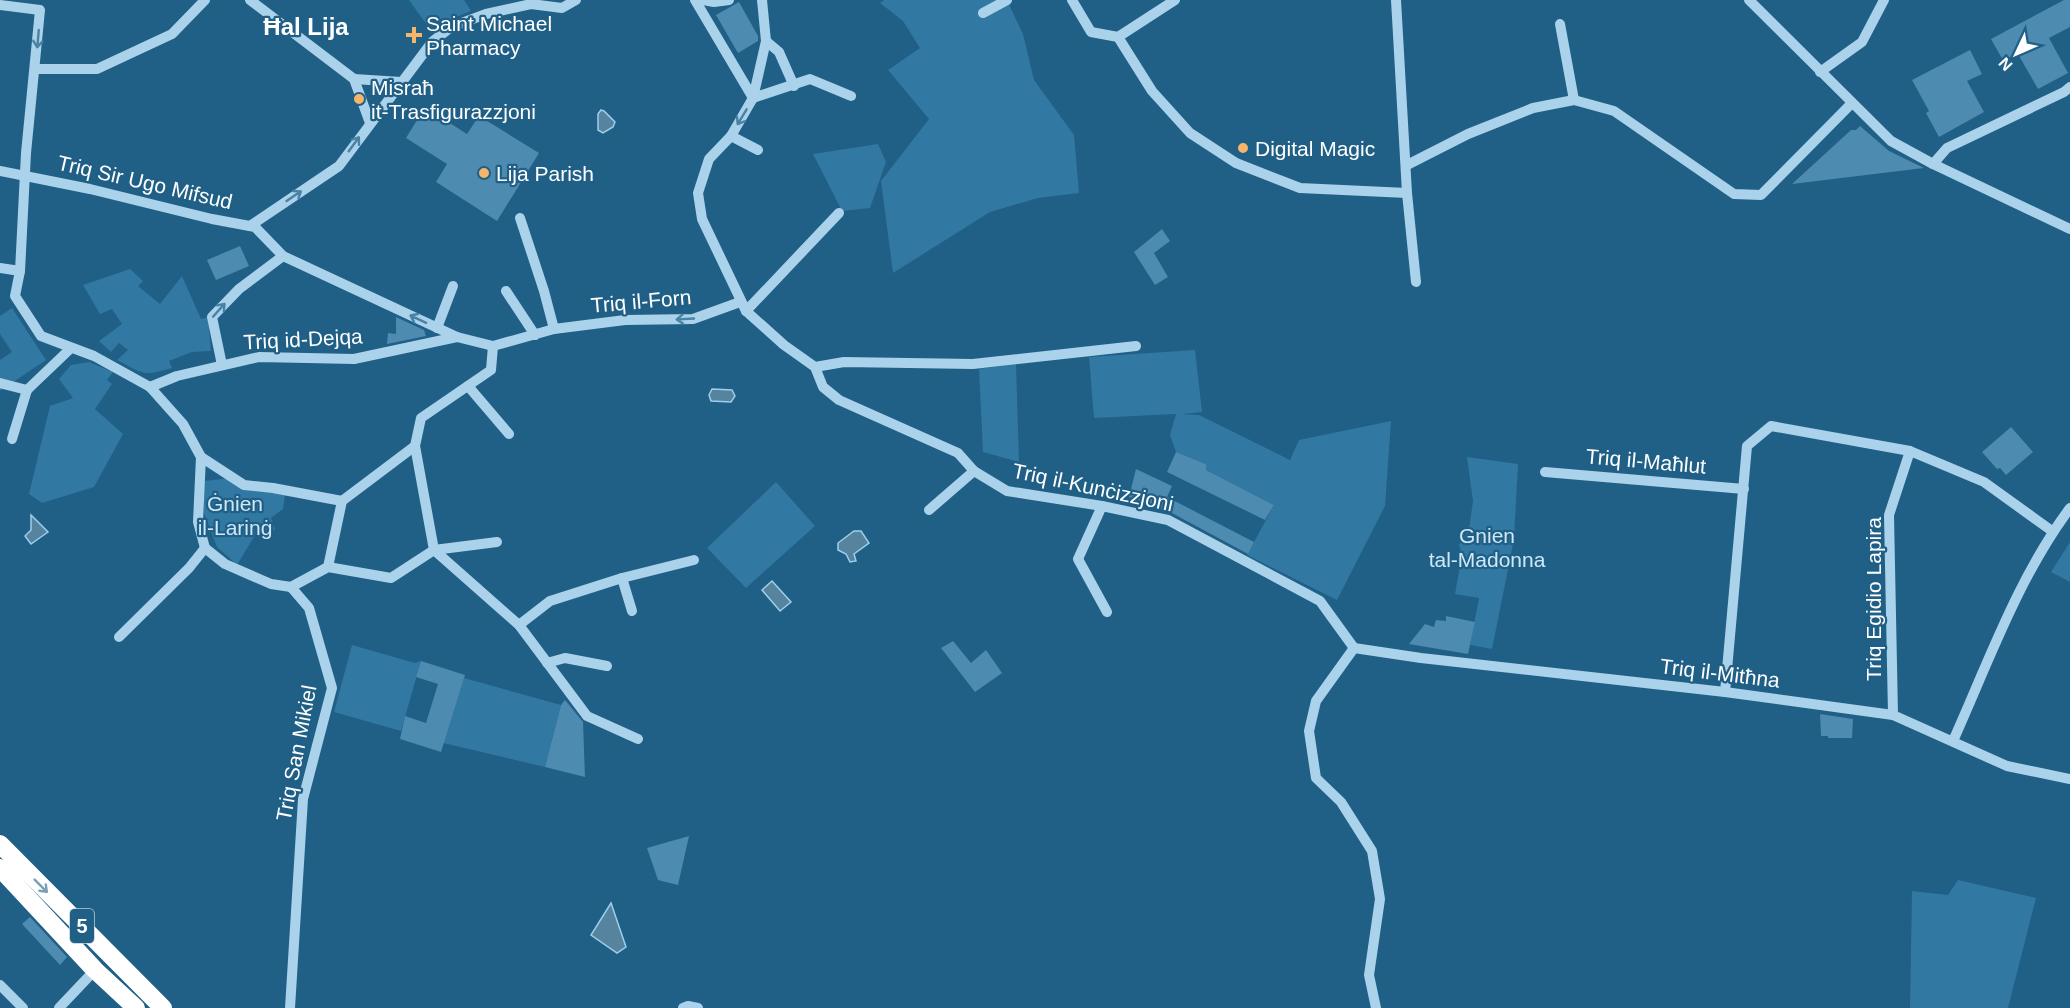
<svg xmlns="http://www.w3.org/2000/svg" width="2070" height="1008" viewBox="0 0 2070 1008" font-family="Arial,sans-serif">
<rect width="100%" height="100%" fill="#205f86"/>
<!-- green -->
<g fill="#3178a3">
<polygon points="409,0 464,0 471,11 429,28"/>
<polygon points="884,0 1007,0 1023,34 1034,80 1074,135 1079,193 1038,198 990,212 893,273 881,181 929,119 888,70 920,48 903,21 880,3"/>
<polygon points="878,144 886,162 870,208 842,211 813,154"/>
<path d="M130,269l13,12 -5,5 22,18 22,-28 19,43 7,-2 3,34 -19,1 -23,9 3,7c-30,9 -28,6 -55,-8l11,-10 -9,-7 -8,9 -12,-11 23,-17 -10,-15 -12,5 -17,-29z"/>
<polygon points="12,308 46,360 0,391 0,360 12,352 0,334 0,316"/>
<polygon points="1195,350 1202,412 1182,414 1199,415 1290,460 1299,440 1391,421 1385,506 1337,600 1247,555 1274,505 1206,470 1206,464 1176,452 1170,435 1176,414 1094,418 1089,357"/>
<polygon points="89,362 113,372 107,380 112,384 95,409 123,434 94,487 42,503 29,494 50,406 73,398 59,379 71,365"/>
<polygon points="1016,364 1019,462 983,452 979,369"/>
<polygon points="1467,457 1518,464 1514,539 1492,649 1470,645 1479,598 1455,594 1462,555 1459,545 1469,529 1473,501"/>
<polygon points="231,478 285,495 283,509 271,518 275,529 264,537 257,532 237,565 217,547 204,513 204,481"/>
<polygon points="776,482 815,526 746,588 707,548"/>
<polygon points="2070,542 2070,582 2051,572"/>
<polygon points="352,645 415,663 421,661 401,731 334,712"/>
<polygon points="464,678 561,705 545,767 443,743"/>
<polygon points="1958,880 2036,898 2008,1008 1910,1008 1912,891 1948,895"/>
</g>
<!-- water -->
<g fill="#56839e" stroke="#9dcfeb" stroke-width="1.5">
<polygon points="601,110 604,111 615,122 613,127 603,133 598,130 598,114"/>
<polygon points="712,389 732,390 735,396 731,402 711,401 709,395"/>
<polygon points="31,515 48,532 31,544 25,536 31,530"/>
<polygon points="854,531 861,531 869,543 854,554 856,561 850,562 846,554 838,550 838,543"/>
<polygon points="772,581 791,602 780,611 762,590"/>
<polygon points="611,903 626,947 617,953 591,935"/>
</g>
<!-- building -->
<g fill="#4d8bb1">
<polygon points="2064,0 2070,0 2070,27 2049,38 2068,73 2038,89 2018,54 2004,62 1991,39"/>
<polygon points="739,2 758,36 758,41 738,53 716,15"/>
<polygon points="1970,50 1982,74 1967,81 1984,112 1939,137 1926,113 1929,111 1912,80"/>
<polygon points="425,107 467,134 479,116 539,153 497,221 436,182 447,164 406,138"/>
<polygon points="1860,126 1889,151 1924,168 1792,184 1851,130 1856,130"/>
<polygon points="1162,229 1170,241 1154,253 1168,277 1155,285 1134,252"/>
<polygon points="240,246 249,266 216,280 207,260"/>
<polygon points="396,317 424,330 426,336 387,344 388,333 396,334"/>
<polygon points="2011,427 2033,452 2006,475 2000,468 1997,469 1982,452"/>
<polygon points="1176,452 1206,464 1206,470 1274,505 1265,520 1167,472"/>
<polygon points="1136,469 1172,486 1167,497 1254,542 1248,554 1172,513 1129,497"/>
<polygon points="1446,616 1475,622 1468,654 1409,644 1425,624 1434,627 1436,620 1446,621"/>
<polygon points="953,641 971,663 986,650 1002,673 975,692 941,648"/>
<polygon points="421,661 465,675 441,752 400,739 405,716 426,723 438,684 416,677"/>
<polygon points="565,700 583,722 585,777 545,767 561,705"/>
<polygon points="1820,714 1853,719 1852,738 1828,738 1828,736 1821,736"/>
<polygon points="689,836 678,885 658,880 647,848"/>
<polygon points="30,917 67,957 60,965 22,924"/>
</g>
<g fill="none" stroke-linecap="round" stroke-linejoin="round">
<!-- minor -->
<g stroke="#aad2ea" stroke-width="10">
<polyline points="250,0 354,79"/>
<polyline points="695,0 753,98 810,79 851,96"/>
<polyline points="703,0 714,2 729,0"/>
<polyline points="762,0 766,41 753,98 731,136 709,159 698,193 702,219 746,311 784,345 815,367 823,387 839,400 958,453 974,471 1007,491 1102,506 1168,520 1320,601 1354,648"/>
<polyline points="1072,0 1091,32 1118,37 1152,91 1190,133 1236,163 1300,188 1407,193"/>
<polyline points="1396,0 1407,193 1416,282"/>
<polyline points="1749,0 1891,141 1933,164 2070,229"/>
<polyline points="0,5 40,10 26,153 20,271 15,296 41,336 94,356 150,387 183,424 201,457 198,522 205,548 225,564 271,584 291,587"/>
<polyline points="983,13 1007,0"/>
<polyline points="1560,24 1574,100"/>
<polyline points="1118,37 1175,0"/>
<polyline points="766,41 779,52 794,86"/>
<polyline points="35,69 97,69 172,34 205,0"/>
<polyline points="1820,72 1862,42 1884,0"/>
<polyline points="354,79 401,82"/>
<polyline points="354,79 370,123"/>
<polyline points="731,136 758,150"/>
<polyline points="1933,164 1947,148 2064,92 2070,87"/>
<polyline points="1407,165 1468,134 1533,108 1574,100 1614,111 1734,194 1761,195 1852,103"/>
<polyline points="0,171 90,189 212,219 255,227 283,256 457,337 493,346 554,329 625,320 693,319 740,302"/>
<polyline points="520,218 544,291 554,329"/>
<polyline points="250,226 339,166 432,42 451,27 486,14 531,4 562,8 576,0"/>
<polyline points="0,268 20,271"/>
<polyline points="506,291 535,335"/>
<polyline points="746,311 839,213"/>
<polyline points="437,328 453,286"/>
<polyline points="222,365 212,317 239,289 283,256"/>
<polyline points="815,367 844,362 973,364 1136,346"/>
<polyline points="0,383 27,390 70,349"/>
<polyline points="468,386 509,434"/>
<polyline points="150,387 177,376 259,357 354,359 457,337"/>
<polyline points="12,439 27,390"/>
<polyline points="201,457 244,485 273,488 342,501"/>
<polyline points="1545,472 1744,489"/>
<polyline points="1102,506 1078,559 1107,612"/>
<polyline points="929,510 974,471"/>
<polyline points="434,550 519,625 587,716 638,739"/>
<polyline points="434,550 497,542"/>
<polyline points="328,567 342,501 415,446"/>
<polyline points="622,578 632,611"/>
<polyline points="291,587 328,567 391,578 434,550 415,446 421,418 491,370 493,346"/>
<polyline points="519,625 550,601 622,578 694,560"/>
<polyline points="119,637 189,568 205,548"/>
<polyline points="1354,648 1421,658 1725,692 1893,715 2007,766 2070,779"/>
<polyline points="1354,648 1316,701 1309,731 1316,778 1341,802 1372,851 1380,899 1369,975 1376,1008"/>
<polyline points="547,663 565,658 607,666"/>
<polyline points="1725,692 1747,446 1771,426 1910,451 1984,482 2052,531"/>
<polyline points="1893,715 1889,515 1910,451"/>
<path d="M1953,741c35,-78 66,-165 117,-233"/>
<polyline points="0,985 23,1008"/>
<polyline points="59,1008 95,970"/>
<polyline points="290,1008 303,799 332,688 309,608 291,587"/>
<polyline points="683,1008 688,1006 698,1008"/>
</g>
<!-- highway -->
<g stroke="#fff" stroke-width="18">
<polyline points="0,844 163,1008"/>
<polyline points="0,868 95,970 136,1008"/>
</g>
</g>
<!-- one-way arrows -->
<defs><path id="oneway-shaft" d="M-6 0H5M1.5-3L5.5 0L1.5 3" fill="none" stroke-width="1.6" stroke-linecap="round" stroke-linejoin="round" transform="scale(1.5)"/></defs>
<g stroke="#4982a4">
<use href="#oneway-shaft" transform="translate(38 39) rotate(95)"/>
<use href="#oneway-shaft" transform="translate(742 117) rotate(121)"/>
<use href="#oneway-shaft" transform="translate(354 144) rotate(-54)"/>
<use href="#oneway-shaft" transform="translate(294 196) rotate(-34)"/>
<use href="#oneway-shaft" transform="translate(219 310) rotate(-48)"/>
<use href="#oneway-shaft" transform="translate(418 319) rotate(-155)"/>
<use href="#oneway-shaft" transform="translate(685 319) rotate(177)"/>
</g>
<use stroke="#799fb6" href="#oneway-shaft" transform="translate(41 886) rotate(45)"/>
<!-- markers -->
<g fill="#f7b56a" stroke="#205f86" stroke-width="2">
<path d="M411 26h6v6h6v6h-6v6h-6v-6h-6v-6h6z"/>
<circle cx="359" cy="99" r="6"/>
<circle cx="1243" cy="148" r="6"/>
<circle cx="484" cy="173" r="6"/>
</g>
<g text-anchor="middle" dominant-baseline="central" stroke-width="4.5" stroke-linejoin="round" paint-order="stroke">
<!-- shield labels -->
<rect fill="#205f86" stroke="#bccfdb" stroke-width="1.5" x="70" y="909" width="24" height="34" rx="4.5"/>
<g font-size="20" font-weight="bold" fill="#fff">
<text x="82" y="926">5</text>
</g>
<!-- poi labels -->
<g font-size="21" fill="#fff" stroke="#205f86" text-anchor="start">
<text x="426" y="23">Saint Michael<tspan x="426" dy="24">Pharmacy</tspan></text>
<text x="371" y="87">Misraħ<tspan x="371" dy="24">it-Trasfigurazzjoni</tspan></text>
<text x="1255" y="148">Digital Magic</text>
<text x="496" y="173">Lija Parish</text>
</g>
<!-- street labels -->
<g font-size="21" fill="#fff" stroke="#205f86">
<text transform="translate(145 182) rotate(13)">Triq Sir Ugo Mifsud</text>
<text transform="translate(641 301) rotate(-5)">Triq il-Forn</text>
<text transform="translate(303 339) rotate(-3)">Triq id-Dejqa</text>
<text transform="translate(1646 461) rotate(5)">Triq il-Maħlut</text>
<text transform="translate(1093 487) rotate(12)">Triq il-Kunċizzjoni</text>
<text transform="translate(1873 599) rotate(-90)">Triq Egidio Lapira</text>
<text transform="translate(1720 673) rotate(7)">Triq il-Mitħna</text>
<text transform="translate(296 753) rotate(-79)">Triq San Mikiel</text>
</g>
<!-- park labels -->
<g font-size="21" fill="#cee8f7" stroke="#205f86">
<text x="235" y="503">Ġnien<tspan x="235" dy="24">il-Larinġ</tspan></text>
<text x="1487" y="535">Gnien<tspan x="1487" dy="24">tal-Madonna</tspan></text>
</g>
<!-- quarter labels -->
<g font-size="24" font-weight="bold" fill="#fff" stroke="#205f86">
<text x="306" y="26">Ħal Lija</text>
</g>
</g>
<!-- north arrow -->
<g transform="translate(2016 54) rotate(226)" stroke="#205f86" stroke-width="4.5" paint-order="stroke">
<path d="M0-4.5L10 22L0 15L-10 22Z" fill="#ffffff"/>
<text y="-9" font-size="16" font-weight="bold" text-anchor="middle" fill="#ffffff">N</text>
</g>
</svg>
